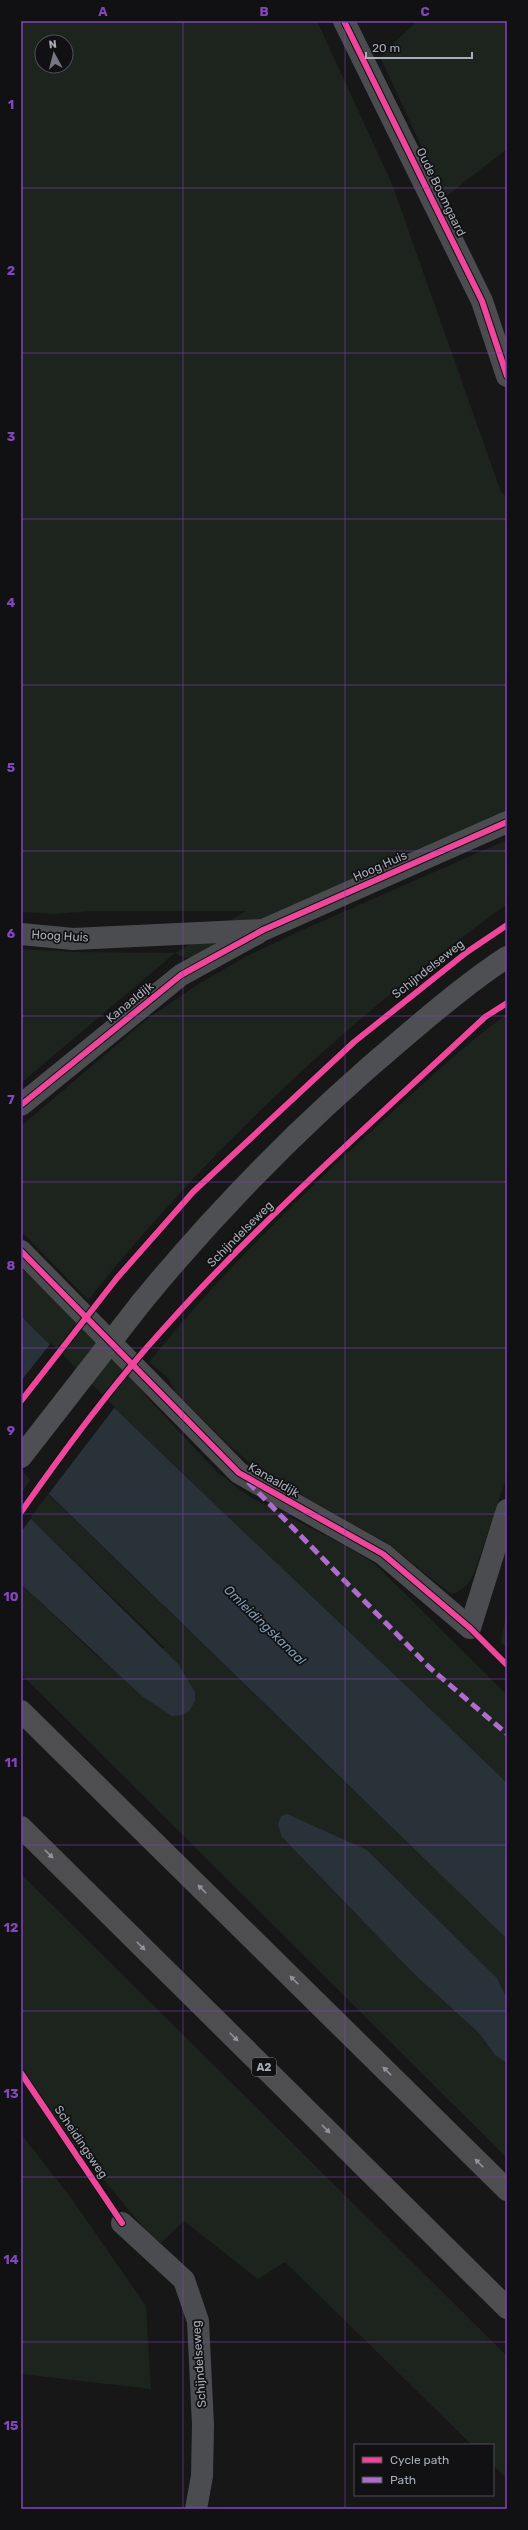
<svg xmlns="http://www.w3.org/2000/svg" width="528" height="2530" viewBox="0 0 528 2530" font-family="Rubik,sans-serif">
<rect width="100%" height="100%" fill="#171717"/>
<!-- green -->
<g fill="#1d241e" fill-rule="evenodd">
<path d="M21,21h296l75,163 109,308 6,5v320l-306,140 -17,1 -9,-5 -154,130v-134l55,3 99,1 71,-42h-155l-36,3 -34,-2zM42,42h24v24h-24z"/>
<polygon points="417,21 507,21 507,149 445,197 380,57"/>
<path d="M507,840v64c-157,113 -298,245 -419,396l-67,-69v-105l125,-106 49,-34 50,-29 55,-26z"/>
<path d="M507,1014v462l-33,98c-6,10 -10,17 -23,20l-64,-51 -124,-69 -32,-27 -54,-53 -10,-17 -18,-15c69,-86 148,-163 229,-237 42,-38 83,-78 129,-111z"/>
<path d="M21,1268l115,109 8,17 73,78 33,25 94,48 30,18 133,132v88c-161,-157 -327,-308 -486,-467z"/>
<polygon points="21,1467 32,1478 21,1493"/>
<polygon points="48,1494 507,1939 507,1999 497,1978 367,1850 282,1837 413,1973 479,2033 495,2055 507,2063 507,2158 21,1674 21,1584 101,1660 165,1648 30,1518"/>
<polygon points="507,1610 507,1648 501,1642"/>
<polygon points="21,1874 507,2356 507,2479 493,2465 493,2445 472,2445 285,2262 258,2279 184,2221 161,2243 148,2233 21,2080"/>
<polygon points="21,2134 71,2198 146,2306 151,2389 21,2374"/>
</g>
<!-- water -->
<g fill="#2a3239">
<path d="M21,1316c159,159 325,310 486,467v156l-486,-472z"/>
<polygon points="21,1509 178,1664 195,1692 195,1701 189,1711 183,1715 172,1716 142,1696 21,1584"/>
<polygon points="287,1814 367,1850 497,1978 507,1999 507,2063 495,2055 479,2033 413,1973 282,1837 278,1825 281,1816"/>
</g>
<!-- pier -->
<g fill="#171717">
<polygon points="51,1343 115,1407 47,1496 21,1470 21,1381"/>
<polygon points="21,1507 32,1517 21,1532"/>
</g>
<g fill="none" stroke-linecap="round" stroke-linejoin="round">
<!-- minor -->
<g stroke="#4b4c50" stroke-width="22">
<polyline points="344,21 482,301 507,376"/>
<polyline points="21,934 73,939 263,930 507,822"/>
<polyline points="21,1105 181,975 258,933"/>
<polyline points="21,1251 239,1473 383,1554 470,1628 507,1510"/>
<polyline points="122,2223 184,2280 198,2321 203,2425 202,2476 196,2509"/>
</g>
<!-- major -->
<path stroke="#4d4f52" stroke-width="22" d="M141,1303c80,-98 171,-189 268,-270 32,-27 63,-53 98,-76"/>
<!-- highway -->
<g stroke="#4e4e51" stroke-width="22">
<polyline points="21,1711 507,2190"/>
<polyline points="21,1827 507,2308"/>
</g>
<!-- major-bridge -->
<polyline stroke="#4d4f52" stroke-width="22" points="21,1457 141,1303"/>
<!-- quiet -->
<polyline stroke="#b06ccc" stroke-width="5" stroke-dasharray="10 5" stroke-linecap="butt" points="248,1482 429,1667 507,1734"/>
<!-- cycleway casing -->
<g stroke="#111113" stroke-width="8">
<g id="cycleway">
<polyline points="344,21 482,301 507,376"/>
<polyline points="21,1105 181,975 263,930 507,822"/>
<polyline points="21,1251 239,1473 383,1554 470,1628 507,1665"/>
<polyline points="21,1401 117,1278 193,1192 354,1042 467,952 507,925"/>
<path d="M21,1512c45,-64 92,-128 145,-186 99,-110 211,-208 319,-309l22,-14"/>
<polyline points="21,2073 122,2223"/>
</g>
</g>
<!-- cycleway -->
<use href="#cycleway" stroke="#ed469a" stroke-width="6"/>
</g>
<!-- one-way arrows -->
<defs><path id="oneway-solid" d="M-6-.8H1V-3.2L6.5 0L1 3.2V.8H-6Z"/></defs>
<g fill="#92959e">
<use href="#oneway-solid" transform="translate(49 1854) rotate(45)"/>
<use href="#oneway-solid" transform="translate(202 1889) rotate(-135)"/>
<use href="#oneway-solid" transform="translate(141 1946) rotate(45)"/>
<use href="#oneway-solid" transform="translate(294 1980) rotate(-135)"/>
<use href="#oneway-solid" transform="translate(234 2037) rotate(45)"/>
<use href="#oneway-solid" transform="translate(387 2071) rotate(-135)"/>
<use href="#oneway-solid" transform="translate(326 2129) rotate(45)"/>
<use href="#oneway-solid" transform="translate(479 2163) rotate(-135)"/>
</g>
<!-- grid -->
<path fill="none" stroke="#8446be" stroke-width="1" stroke-opacity="0.55" d="M183,21v2488M345,21v2488M21,188h486M21,353h486M21,519h486M21,685h486M21,851h486M21,1016h486M21,1182h486M21,1348h486M21,1514h486M21,1679h486M21,1845h486M21,2011h486M21,2177h486M21,2342h486"/>
<g text-anchor="middle" dominant-baseline="central" stroke-width="3.5" stroke-linejoin="round" paint-order="stroke">
<!-- shield labels -->
<rect fill="#111113" stroke="#7b7e86" stroke-width="1" x="252" y="2058" width="24" height="18" rx="3"/>
<g font-size="11" font-weight="bold" fill="#a8adb8">
<text x="264" y="2067">A2</text>
</g>
<!-- street labels -->
<g font-size="12" fill="#a8adb8" stroke="#111113">
<text transform="translate(441 192) rotate(64)">Oude Boomgaard</text>
<text transform="translate(380 866) rotate(-24)">Hoog Huis</text>
<text transform="translate(60 936) rotate(3)">Hoog Huis</text>
<text transform="translate(428 969) rotate(-38)">Schijndelseweg</text>
<text transform="translate(130 1002) rotate(-39)">Kanaaldijk</text>
<text transform="translate(240 1234) rotate(-45)">Schijndelseweg</text>
<text transform="translate(274 1480) rotate(30)">Kanaaldijk</text>
<text transform="translate(81 2142) rotate(56)">Scheidingsweg</text>
<text transform="translate(199 2364) rotate(-94)">Schijndelseweg</text>
</g>
<!-- water labels -->
<g font-size="13" font-style="italic" fill="#7f9bb3" stroke="#111113">
<text transform="translate(265 1625) rotate(44)">Omleidingskanaal</text>
</g>
</g>
<!-- border -->
<rect width="528" height="2530" fill="none" stroke="#111113" stroke-width="44"/>
<!-- legend -->
<rect x="354" y="2444" width="140" height="52" fill="#111113" stroke="#4d4f55"/>
<rect x="362" y="2457" width="20" height="6" fill="#ed469a" stroke="#4d4f55"/>
<text x="390" y="2464" font-size="12" fill="#a8adb8">Cycle path</text>
<rect x="362" y="2477" width="20" height="6" fill="#b06ccc" stroke="#4d4f55"/>
<text x="390" y="2484" font-size="12" fill="#a8adb8">Path</text>
<!-- north arrow -->
<g transform="translate(54 54) rotate(353)"><circle r="19" fill="#111113" stroke="#4d4f55"/>
<path d="M0-3L7 15L0 10L-7 15Z" fill="#757880"/>
<text y="-6" font-size="11" font-weight="bold" text-anchor="middle" fill="#a8adb8">N</text>
</g>
<!-- scale -->
<path d="M366 52v6h106v-6" fill="none" stroke="#a8adb8" stroke-width="2"/>
<text x="372" y="52" font-size="12" fill="#a8adb8" stroke="#111113" stroke-width="3" paint-order="stroke">20 m</text>
<rect x="22" y="22" width="484" height="2486" fill="none" stroke="#8446be" stroke-width="1.5"/>
<g font-size="13" text-anchor="middle" font-weight="bold" fill="#8446be">
<text x="103" y="16">A</text>
<text x="264" y="16">B</text>
<text x="425" y="16">C</text>
<text x="11" y="109">1</text>
<text x="11" y="275">2</text>
<text x="11" y="441">3</text>
<text x="11" y="607">4</text>
<text x="11" y="772">5</text>
<text x="11" y="938">6</text>
<text x="11" y="1104">7</text>
<text x="11" y="1270">8</text>
<text x="11" y="1435">9</text>
<text x="11" y="1601">10</text>
<text x="11" y="1767">11</text>
<text x="11" y="1932">12</text>
<text x="11" y="2098">13</text>
<text x="11" y="2264">14</text>
<text x="11" y="2430">15</text>
</g>
</svg>
